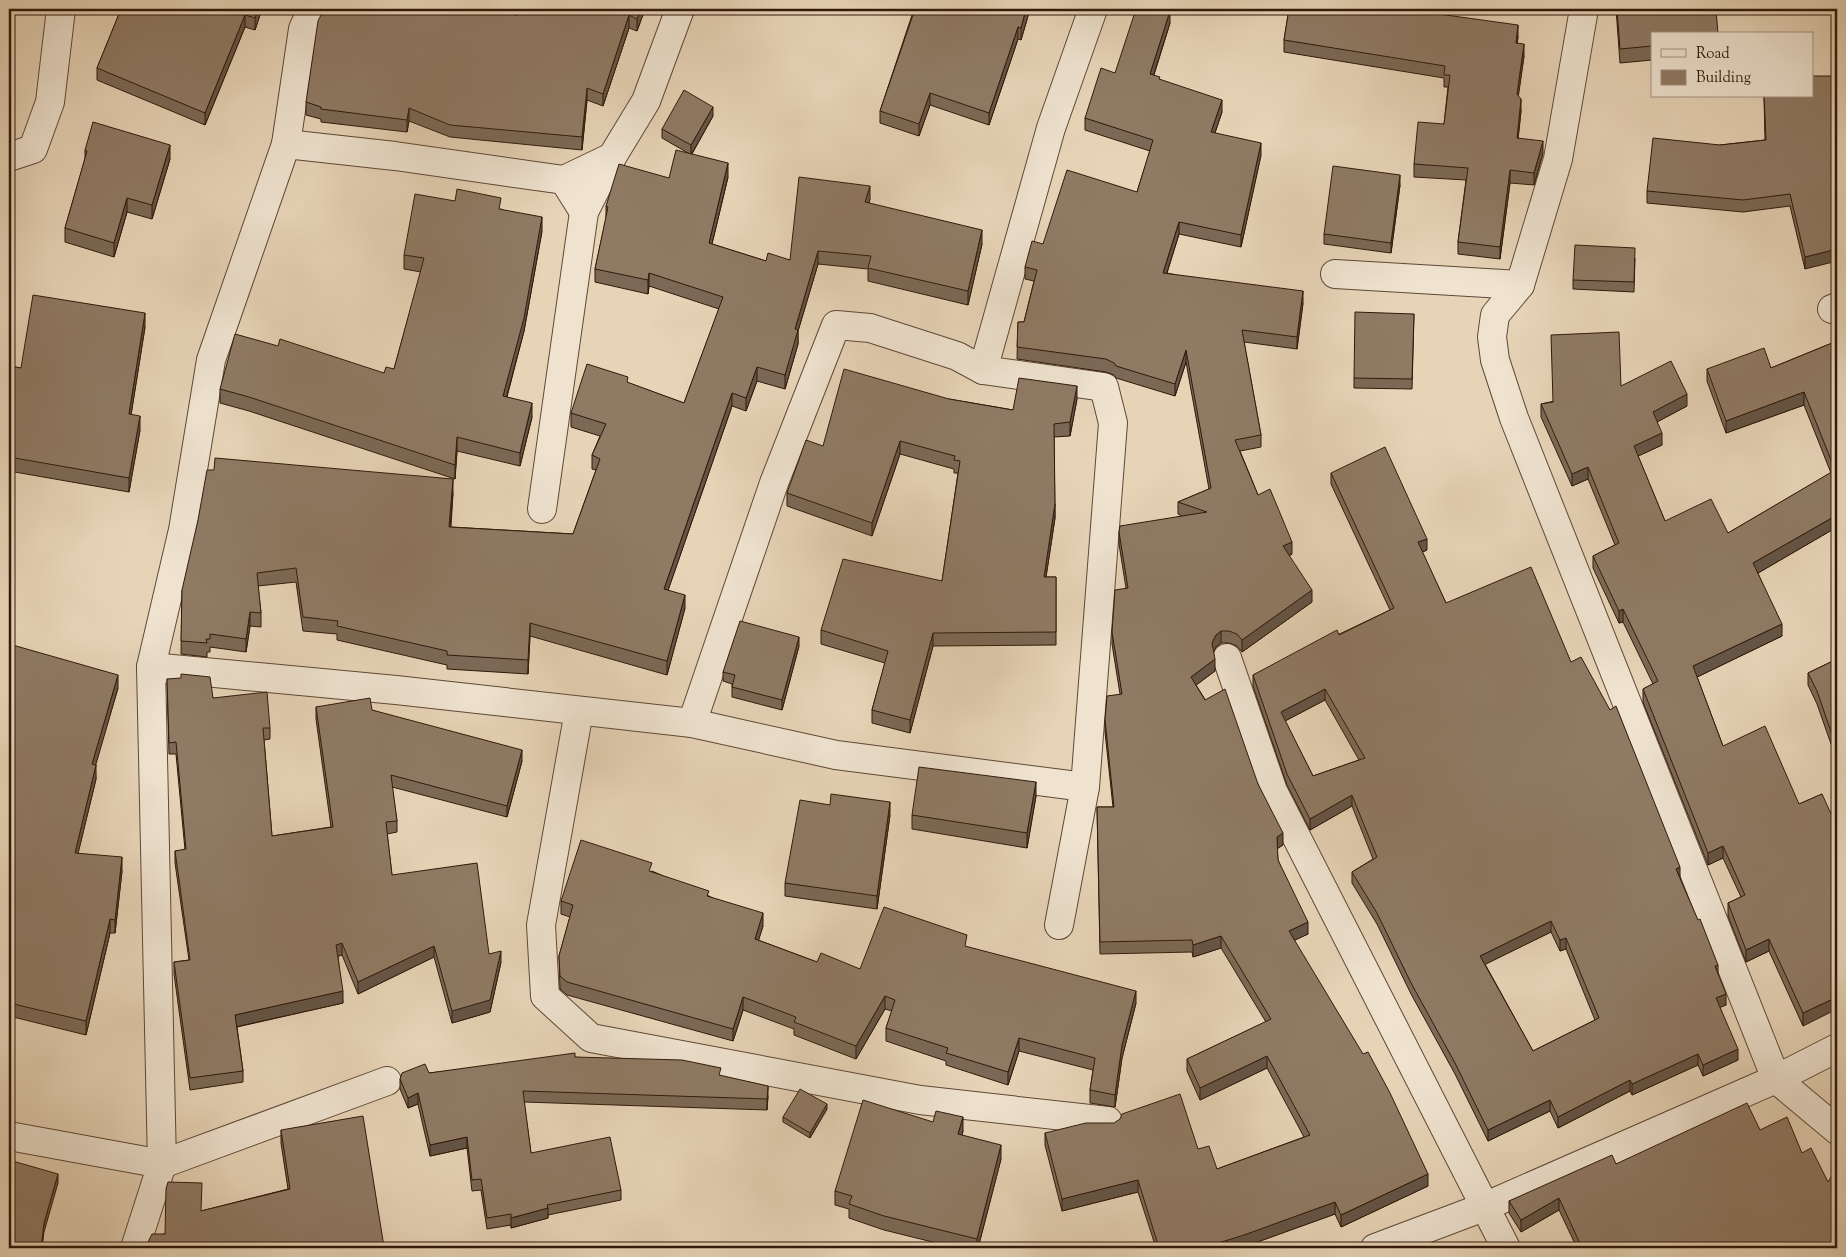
<svg xmlns="http://www.w3.org/2000/svg" width="1846" height="1257" viewBox="0 0 1846 1257" font-family="'Sorts Mill Goudy',serif">
<rect width="100%" height="100%" fill="#e7d4b7"/>
<filter id="stains"><feTurbulence type="fractalNoise" baseFrequency=".004" numOctaves="4"/><feColorMatrix values="0 0 0 0 .2 0 0 0 0 .09 0 0 0 0 .02 0 0 0 .5 -.17"/></filter>
<radialGradient id="worn" r=".72"><stop offset=".6" stop-color="#630" stop-opacity="0"/><stop offset="1" stop-color="#630" stop-opacity=".3"/></radialGradient>
<g fill="none" stroke-linecap="round" stroke-linejoin="round">
<!-- street casing -->
<g stroke="#5e4836" stroke-width="30">
<g id="street">
<polyline points="1584,9 1558,159 1520,285 1495,315 1492,337 1495,360 1514,418 1776,1079 1837,1130"/>
<polyline points="286,144 395,156 564,180 584,212"/>
<polyline points="9,157 33,149 50,102 61,9"/>
<polyline points="564,180 612,157 646,101 680,9"/>
<polyline points="1335,274 1520,285"/>
<polyline points="1832,309 1837,307"/>
<polyline points="983,370 1051,128 1093,9"/>
<polyline points="542,509 584,212 612,157"/>
<polyline points="1227,658 1273,791 1506,1248"/>
<polyline points="151,667 396,690 692,723 836,755 1085,787"/>
<polyline points="579,711 541,925 545,996 591,1038 920,1100 1108,1121"/>
<polyline points="692,723 774,483 836,325 870,328 957,356 983,370 1104,387 1113,423 1085,787 1059,925"/>
<polyline points="9,1136 162,1164 387,1081"/>
<polyline points="135,1248 162,1164 151,667 183,530 211,360 286,144 303,29 312,9"/>
<polyline points="1375,1248 1484,1207 1776,1079 1837,1048"/>
</g>
</g>
<!-- street -->
<use href="#street" stroke="#efe3d0" stroke-width="28"/>
</g>
<!-- wall -->
<g fill="#7b6956" stroke="#30190b" fill-rule="evenodd">
<polygon points="121,9 262,9 255,30 245,27 205,125 97,80 97,68"/>
<polygon points="645,9 637,31 629,28 603,106 587,100 582,150 450,137 409,121 407,132 321,122 321,119 306,115 306,102 517,13"/>
<polygon points="905,9 1030,9 1021,40 1018,39 989,125 930,105 919,136 880,123 880,111 913,12"/>
<polygon points="1289,9 1419,9 1419,12 1518,37 1517,43 1524,56 1518,96 1521,111 1518,138 1543,153 1534,185 1510,183 1500,259 1458,254 1458,242 1466,180 1414,177 1414,164 1444,124 1448,87 1444,87 1444,78 1284,52 1284,40"/>
<polygon points="1616,9 1716,9 1652,34 1652,60 1620,63"/>
<polygon points="1170,23 1154,75 1160,80 1222,112 1215,133 1261,155 1241,247 1179,234 1167,273 1303,303 1297,349 1244,342 1261,435 1261,447 1240,451 1258,495 1292,554 1289,556 1312,602 1242,652 1237,646 1229,643 1221,643 1216,647 1213,652 1215,671 1196,685 1258,784 1283,845 1277,848 1278,860 1308,934 1294,940 1428,1186 1341,1227 1335,1214 1240,1248 1156,1248 1138,1192 1062,1211 1045,1145 1045,1133 1198,1149 1217,1169 1304,1137 1267,1068 1200,1100 1187,1071 1187,1059 1266,1022 1221,948 1193,957 1192,952 1100,954 1097,807 1113,807 1105,732 1105,720 1120,694 1112,644 1112,632 1126,588 1119,544 1119,532 1182,516 1178,514 1178,502 1209,489 1186,362 1175,396 1116,378 1114,375 1106,372 1017,359 1018,322 1024,322 1034,281 1025,279 1025,267 1043,244 1137,192 1150,151 1085,130 1085,118 1115,73"/>
<polygon points="1764,96 1812,96 1805,269 1790,206 1743,212 1647,203 1647,191 1720,145 1765,140"/>
<polygon points="713,116 692,154 728,177 712,244 766,261 790,260 870,199 869,203 982,244 968,305 868,281 868,269 818,264 798,331 798,344 785,389 757,381 746,411 732,406 668,590 685,608 667,675 530,636 528,674 447,669 447,665 337,640 337,634 303,631 296,582 258,586 261,613 261,627 250,626 246,652 210,647 210,652 207,652 207,657 181,654 182,590 453,493 451,527 573,534 596,470 592,469 592,455 600,436 571,427 571,413 628,383 684,403 719,309 649,286 648,294 595,282 595,269 606,219 606,206 669,178 688,153 662,138 662,129"/>
<polygon points="85,150 170,159 152,219 127,212 114,257 65,242 65,228 85,159"/>
<polygon points="1400,185 1391,253 1324,244 1324,234"/>
<polygon points="501,209 542,231 524,331 507,397 532,417 520,466 457,451 455,479 249,411 220,403 220,389 384,373 394,369 421,272 404,269 404,255"/>
<polygon points="1635,258 1634,292 1573,289 1573,280"/>
<polygon points="1414,314 1412,389 1354,388 1354,378"/>
<polygon points="145,327 131,414 140,430 129,492 9,471 9,366 21,368"/>
<polygon points="1837,341 1837,527 1758,573 1782,636 1697,677 1723,746 1799,804 1822,794 1803,1026 1769,951 1746,962 1728,916 1728,903 1741,897 1723,858 1708,865 1643,702 1643,689 1653,684 1623,622 1619,623 1593,568 1593,556 1615,545 1588,479 1572,486 1541,417 1541,404 1621,386 1687,406 1657,422 1662,445 1638,456 1665,521 1728,533 1831,473 1804,405 1726,433 1707,381 1707,369 1771,368"/>
<polygon points="949,399 1013,410 1077,399 1070,436 1054,437 1055,518 1046,577 1056,577 1056,645 933,646 910,733 872,723 872,710 885,663 821,644 821,630 942,581 958,473 954,473 954,469 900,454 872,536 787,506 787,493 823,446"/>
<path d="M1331,473l96,77 -5,2 24,51 125,59 109,216 38,96 8,31 -6,2 18,53 -35,16 -5,-11 -66,30 -2,-4 -72,37 -8,-17 -62,30 -33,-67 -44,-80 -34,-70 -25,-41v-11l21,-13 -21,-53 -42,24 -23,-45 -34,-99v-11l137,-65 -59,-126zM1325,700l34,60 -46,16 -28,-55zM1551,932l9,19 6,-2 29,71 -62,31 -48,-87z"/>
<polygon points="9,644 118,688 95,765 96,779 78,853 122,871 115,933 110,933 86,1035 9,1016"/>
<polygon points="799,646 782,710 732,697 732,684 723,681 723,672"/>
<polygon points="1837,659 1837,761 1817,704 1808,685 1808,673"/>
<polygon points="167,679 213,698 270,728 270,739 264,740 272,836 331,827 316,719 316,707 372,710 522,761 507,817 392,787 397,821 397,832 387,834 392,875 489,954 501,962 490,1012 452,1023 434,957 358,994 342,955 338,956 343,1003 237,1027 243,1071 243,1082 190,1090 174,974 174,962 189,960 175,863 175,851 185,850 176,754 169,754"/>
<polygon points="1036,796 1027,848 912,829 912,815"/>
<polygon points="890,815 877,909 785,896 785,883"/>
<polygon points="652,871 709,896 763,926 758,940 817,962 860,969 967,947 1136,1003 1122,1058 1115,1107 1090,1103 1090,1090 1093,1070 1019,1051 1008,1085 946,1065 946,1061 886,1041 886,1028 892,1011 885,1009 856,1059 794,1035 794,1029 743,1010 733,1041 567,995 560,989 559,956 570,917 561,914 561,901"/>
<polygon points="575,1057 721,1076 768,1096 767,1110 524,1102 531,1153 621,1190 621,1200 548,1215 548,1218 511,1228 511,1225 487,1229 481,1190 472,1191 467,1148 430,1156 418,1104 408,1108 400,1089 400,1079 429,1073"/>
<polygon points="827,1109 810,1138 783,1122 783,1117"/>
<polygon points="281,1130 384,1247 384,1248 141,1248 201,1211 288,1189 281,1143"/>
<polygon points="1760,1130 1837,1248 1577,1248 1559,1210 1521,1232 1509,1213 1509,1201 1616,1164"/>
<polygon points="963,1131 962,1135 1001,1159 978,1248 957,1248 884,1230 849,1218 849,1209 835,1205 835,1191"/>
</g>
<!-- shaded-wall -->
<g fill="#645546" stroke="#30190b">
<polygon points="258,9 262,9 255,30 255,18"/>
<polygon points="641,9 645,9 637,31 637,19"/>
<polygon points="1026,9 1030,9 1021,40 1021,28"/>
<polygon points="1170,11 1170,23 1150,86 1150,74"/>
<polygon points="245,15 245,27 205,125 205,113"/>
<polygon points="629,15 629,28 603,106 603,94"/>
<polygon points="1518,25 1518,37 1516,55 1516,43"/>
<polygon points="1018,27 1018,39 989,125 989,113"/>
<polygon points="1524,44 1524,56 1517,106 1517,94"/>
<polygon points="587,88 587,100 582,150 582,137"/>
<polygon points="930,93 930,105 919,136 919,124"/>
<polygon points="1521,99 1521,111 1517,150 1517,138"/>
<polygon points="1222,100 1222,112 1211,144 1211,132"/>
<polygon points="713,107 713,116 691,155 691,145"/>
<polygon points="409,108 409,121 407,132 407,120"/>
<polygon points="1543,141 1543,153 1534,185 1534,173"/>
<polygon points="1261,143 1261,155 1241,247 1241,235"/>
<polygon points="170,145 170,159 152,219 152,205"/>
<polygon points="728,163 728,177 709,256 709,243"/>
<polygon points="1510,170 1510,183 1500,259 1500,247"/>
<polygon points="1400,175 1400,185 1391,253 1391,243"/>
<polygon points="870,186 870,199 865,215 865,202"/>
<polygon points="127,198 127,212 114,257 114,243"/>
<polygon points="542,217 542,231 524,331 503,410 503,396"/>
<polygon points="1179,222 1179,234 1163,285 1163,273"/>
<polygon points="982,230 982,244 968,305 968,291"/>
<polygon points="1837,249 1837,261 1805,269 1805,257"/>
<polygon points="818,251 818,264 798,331 798,344 785,389 785,375 795,329"/>
<polygon points="649,273 649,286 648,294 648,280"/>
<polygon points="1303,291 1303,303 1297,349 1297,337"/>
<polygon points="145,313 145,327 129,428 129,414"/>
<polygon points="1186,350 1186,362 1175,396 1175,384"/>
<polygon points="757,367 757,381 746,411 746,398"/>
<polygon points="1077,386 1077,399 1070,436 1070,422"/>
<polygon points="1804,392 1804,405 1726,433 1726,421"/>
<polygon points="732,393 732,406 664,602 664,589"/>
<polygon points="1687,394 1687,406 1653,424 1653,412"/>
<polygon points="532,403 532,417 520,466 520,453"/>
<polygon points="140,416 140,430 129,492 129,478"/>
<polygon points="1662,433 1662,445 1634,458 1634,446"/>
<polygon points="457,437 457,451 455,479 455,465"/>
<polygon points="900,441 900,454 872,536 872,523"/>
<polygon points="1588,467 1588,479 1572,486 1572,474"/>
<polygon points="453,479 453,493 449,540 449,527"/>
<polygon points="1055,504 1055,518 1044,590 1044,577"/>
<polygon points="1837,515 1837,527 1753,576 1753,563"/>
<polygon points="1427,539 1427,550 1418,554 1418,542"/>
<polygon points="1292,542 1292,554 1283,558 1283,546"/>
<polygon points="1312,590 1312,602 1242,652 1242,640"/>
<polygon points="685,595 685,608 667,675 667,661"/>
<polygon points="1623,609 1623,622 1619,623 1619,611"/>
<polygon points="250,612 250,626 246,652 246,639"/>
<polygon points="530,623 530,636 528,674 528,660"/>
<polygon points="1782,624 1782,636 1693,679 1693,666"/>
<polygon points="1221,631 1221,643 1216,647 1212,656 1212,643 1216,635"/>
<polygon points="933,633 933,646 910,733 910,720"/>
<polygon points="799,637 799,646 782,710 782,700"/>
<polygon points="1215,659 1215,671 1191,689 1191,677"/>
<polygon points="118,675 118,688 92,778 92,764"/>
<polygon points="1325,689 1325,700 1281,723 1281,712"/>
<polygon points="522,750 522,761 507,817 507,806"/>
<polygon points="96,765 96,779 75,866 75,853"/>
<polygon points="1036,782 1036,796 1027,848 1027,833"/>
<polygon points="1352,795 1352,806 1310,830 1310,819"/>
<polygon points="890,802 890,815 877,909 877,896"/>
<polygon points="1283,833 1283,845 1277,849 1277,837"/>
<polygon points="1723,846 1723,858 1708,865 1708,853"/>
<polygon points="122,857 122,871 115,933 115,920"/>
<polygon points="1680,867 1680,879 1676,869"/>
<polygon points="763,913 763,926 755,952 755,939"/>
<polygon points="110,919 110,933 86,1035 86,1021"/>
<polygon points="1551,921 1551,932 1480,967 1480,956"/>
<polygon points="1308,922 1308,934 1289,943 1289,931"/>
<polygon points="1221,936 1221,948 1193,957 1193,945"/>
<polygon points="1566,938 1566,949 1560,951 1560,940"/>
<polygon points="1769,939 1769,951 1746,962 1746,950"/>
<polygon points="342,943 342,955 336,957 336,945"/>
<polygon points="434,946 434,957 358,994 358,982"/>
<polygon points="501,951 501,962 490,1012 452,1023 452,1011"/>
<polygon points="1718,965 1718,976 1715,966"/>
<polygon points="343,991 343,1003 235,1027 235,1015"/>
<polygon points="1136,991 1136,1003 1122,1058 1115,1107 1115,1095 1122,1045"/>
<polygon points="1726,994 1726,1005 1716,1009 1716,998"/>
<polygon points="885,996 885,1009 856,1059 856,1046"/>
<polygon points="743,997 743,1010 733,1041 733,1029"/>
<polygon points="1837,997 1837,1009 1803,1026 1803,1013"/>
<polygon points="1019,1038 1019,1051 1008,1085 1008,1072"/>
<polygon points="1738,1049 1738,1060 1703,1076 1703,1065"/>
<polygon points="1698,1054 1698,1065 1632,1095 1632,1084"/>
<polygon points="1267,1056 1267,1068 1200,1100 1200,1088"/>
<polygon points="1630,1080 1630,1091 1558,1128 1558,1117"/>
<polygon points="768,1086 768,1096 767,1110 767,1099"/>
<polygon points="418,1093 418,1104 408,1108 408,1098"/>
<polygon points="1550,1100 1550,1111 1488,1141 1488,1130"/>
<polygon points="827,1104 827,1109 810,1138 810,1133"/>
<polygon points="963,1117 963,1131 958,1149 958,1134"/>
<polygon points="467,1137 467,1148 430,1156 430,1145"/>
<polygon points="1001,1145 1001,1159 978,1248 977,1248 977,1239"/>
<polygon points="58,1174 58,1183 44,1232 42,1248 41,1248 44,1223"/>
<polygon points="1428,1174 1428,1186 1341,1227 1341,1215"/>
<polygon points="1138,1180 1138,1192 1062,1211 1062,1199"/>
<polygon points="1559,1198 1559,1210 1521,1232 1521,1220"/>
<polygon points="1335,1202 1335,1214 1244,1247 1240,1248 1202,1248"/>
<polygon points="548,1208 548,1218 511,1228 511,1218"/>
<polygon points="308,1244 308,1248 292,1248"/>
</g>
<!-- building -->
<g fill="#8f7a64" stroke="#30190b" fill-rule="evenodd">
<polygon points="121,9 258,9 255,18 245,15 205,113 97,68"/>
<polygon points="324,9 516,9 516,16 518,9 641,9 637,19 629,15 603,94 587,88 582,137 450,125 409,108 407,120 321,109 321,107 306,102 318,21"/>
<polygon points="915,9 1026,9 1021,28 1018,27 989,113 930,93 919,124 880,111"/>
<polygon points="1136,9 1164,9 1170,11 1150,74 1160,77 1159,79 1222,100 1211,132 1261,143 1241,235 1179,222 1163,273 1303,291 1297,337 1242,330 1261,435 1235,440 1258,495 1270,489 1292,542 1283,546 1312,590 1242,640 1237,634 1229,631 1221,631 1216,635 1212,643 1215,659 1191,677 1205,700 1225,689 1258,784 1283,833 1277,837 1278,860 1308,922 1289,931 1363,1054 1368,1052 1390,1093 1428,1174 1341,1215 1335,1202 1244,1235 1202,1248 1196,1248 1196,1247 1192,1248 1159,1248 1138,1180 1062,1199 1045,1133 1086,1123 1114,1123 1120,1119 1122,1114 1180,1094 1198,1149 1209,1146 1217,1169 1310,1135 1267,1056 1200,1088 1187,1059 1271,1019 1221,936 1193,945 1192,940 1100,942 1097,807 1114,807 1105,720 1107,696 1122,694 1112,632 1115,590 1128,588 1119,532 1120,526 1207,512 1178,502 1211,488 1186,350 1175,384 1116,366 1114,363 1106,359 1017,347 1018,322 1024,322 1037,270 1025,267 1032,241 1043,244 1067,170 1137,192 1153,140 1085,118 1101,68 1115,73"/>
<polygon points="1289,9 1418,9 1417,11 1518,25 1516,43 1524,44 1517,94 1521,99 1517,138 1543,141 1534,173 1510,170 1500,247 1458,242 1468,168 1414,164 1418,122 1444,124 1450,75 1444,75 1445,66 1284,40"/>
<polygon points="1617,9 1716,9 1718,34 1652,34 1652,46 1620,49"/>
<polygon points="1812,76 1834,76 1835,98 1837,98 1837,249 1805,257 1790,194 1743,200 1647,191 1653,138 1720,145 1766,140 1764,96 1812,96"/>
<polygon points="684,90 713,107 691,145 662,129"/>
<polygon points="93,122 170,145 152,205 127,198 114,243 65,228 87,151 85,150"/>
<polygon points="676,150 728,163 709,243 766,261 768,253 790,260 799,177 870,186 865,202 982,230 968,291 868,268 871,256 818,251 795,329 798,330 785,375 757,367 746,398 732,393 664,589 685,595 667,661 530,623 528,660 447,655 447,651 337,626 338,621 303,617 296,568 257,573 261,613 250,612 246,639 210,634 210,639 206,639 207,643 181,641 182,590 198,520 207,470 214,470 215,458 453,479 449,527 573,534 600,459 592,455 606,424 571,413 587,364 628,377 627,382 684,403 723,297 649,273 648,280 595,269 608,207 606,206 619,164 669,178"/>
<polygon points="1333,166 1400,175 1391,243 1324,234"/>
<polygon points="457,189 501,198 499,209 542,217 524,318 503,396 532,403 520,453 457,437 455,465 249,397 220,389 235,334 278,346 280,339 384,373 386,367 394,369 424,258 404,255 415,194 455,201"/>
<polygon points="1575,245 1635,248 1634,282 1573,280"/>
<polygon points="33,295 145,313 129,414 140,416 129,478 9,457 9,366 21,368"/>
<polygon points="1355,312 1414,314 1412,379 1354,378"/>
<polygon points="1619,332 1621,386 1671,361 1687,394 1653,412 1662,433 1634,446 1665,521 1711,499 1728,533 1835,470 1804,392 1726,421 1707,369 1764,348 1771,368 1837,341 1837,515 1753,563 1782,624 1693,666 1723,746 1765,726 1799,804 1822,794 1837,827 1837,997 1803,1013 1769,939 1746,950 1728,903 1745,895 1723,846 1708,853 1643,689 1658,681 1623,609 1619,611 1593,556 1619,543 1588,467 1572,474 1541,404 1553,402 1551,335"/>
<polygon points="844,369 949,399 1013,410 1019,378 1077,386 1070,422 1054,424 1055,504 1044,577 1056,577 1056,632 933,633 910,720 872,710 888,651 821,630 843,559 942,581 960,461 954,460 955,456 900,441 872,523 787,493 806,440 823,446"/>
<path d="M1385,447l42,92 -9,3 28,61 85,-36 40,95 10,-5 29,53 6,-4 64,161 -4,2 22,51 2,-1 18,46 -3,1 11,28 -10,4 22,51 -35,16 -5,-11 -66,30 -2,-4 -72,37 -8,-17 -62,30 -33,-67 -44,-80 -34,-70 -25,-41 25,-15 -25,-62 -42,24 -23,-45 -34,-99 84,-45 2,5 55,-27 -63,-135zM1325,689l40,69 -52,18 -32,-64zM1551,921l9,19 6,-2 33,80 -66,33 -53,-95z"/>
<polygon points="740,621 799,637 782,700 732,687 735,675 723,672"/>
<polygon points="9,644 118,675 92,764 96,765 75,853 122,857 115,920 110,919 86,1021 9,1003"/>
<polygon points="1837,659 1837,749 1817,691 1808,673"/>
<polygon points="181,674 210,677 213,698 267,692 270,728 263,728 272,836 333,827 316,707 370,698 372,710 522,750 507,806 391,775 397,821 386,822 392,875 477,863 489,954 501,951 490,1000 452,1011 434,946 358,982 342,943 336,945 343,991 235,1015 243,1071 190,1078 174,962 190,960 175,851 186,849 176,742 169,743 167,679 181,678"/>
<polygon points="919,767 1036,782 1027,833 912,815"/>
<polygon points="831,794 890,802 877,896 785,883 800,800 830,805"/>
<polygon points="581,840 652,863 649,871 709,891 707,896 763,913 755,939 817,962 821,953 860,969 884,907 967,935 965,946 1136,991 1122,1045 1115,1095 1090,1090 1095,1058 1019,1038 1008,1072 946,1053 948,1048 886,1028 895,1000 885,996 856,1046 794,1022 796,1017 743,997 733,1029 567,982 560,976 559,956 573,905 561,901"/>
<polygon points="575,1053 575,1057 682,1060 721,1068 719,1075 768,1086 767,1099 523,1091 531,1153 610,1137 621,1190 547,1205 548,1208 511,1218 511,1214 487,1218 481,1179 472,1180 467,1137 430,1145 418,1093 408,1098 400,1079 402,1073 425,1064 429,1073"/>
<polygon points="800,1089 827,1104 810,1133 783,1117"/>
<polygon points="863,1100 933,1122 936,1111 963,1117 958,1134 1001,1145 977,1239 884,1216 849,1204 852,1196 835,1191"/>
<polygon points="1747,1103 1760,1130 1787,1117 1802,1153 1811,1148 1828,1182 1837,1167 1837,1248 1582,1248 1559,1198 1521,1220 1509,1201 1612,1155 1616,1164"/>
<polygon points="363,1116 384,1247 374,1248 308,1248 308,1244 292,1248 141,1248 146,1246 152,1234 165,1234 166,1189 168,1182 202,1183 201,1211 290,1189 281,1130"/>
<polygon points="9,1160 58,1174 44,1223 41,1248 9,1248"/>
<polygon points="1461,1246 1462,1248 1454,1248"/>
</g>
<!-- margin -->
<rect width="1846" height="1257" fill="none" stroke="#e7d4b7" stroke-width="30"/>
<rect x="10" y="10" width="1826" height="1237" fill="none" stroke="#30190b" stroke-width="2.5"/>
<rect x="15" y="15" width="1816" height="1227" fill="none" stroke="#30190b"/>
<!-- legend -->
<rect x="1651" y="32" width="162" height="65" fill="#efe3d0" stroke="#a39281"/>
<rect x="1661" y="49" width="25" height="8" fill="#efe3d0" stroke="#a39281"/>
<text x="1696" y="58" font-size="15" fill="#30190b">Road</text>
<rect x="1661" y="70" width="25" height="15" fill="#8f7a64" stroke="#a39281"/>
<text x="1696" y="82" font-size="15" fill="#30190b">Building</text>
<rect width="100%" height="100%" filter="url(#stains)"/>
<rect width="100%" height="100%" fill="url(#worn)"/>
</svg>
